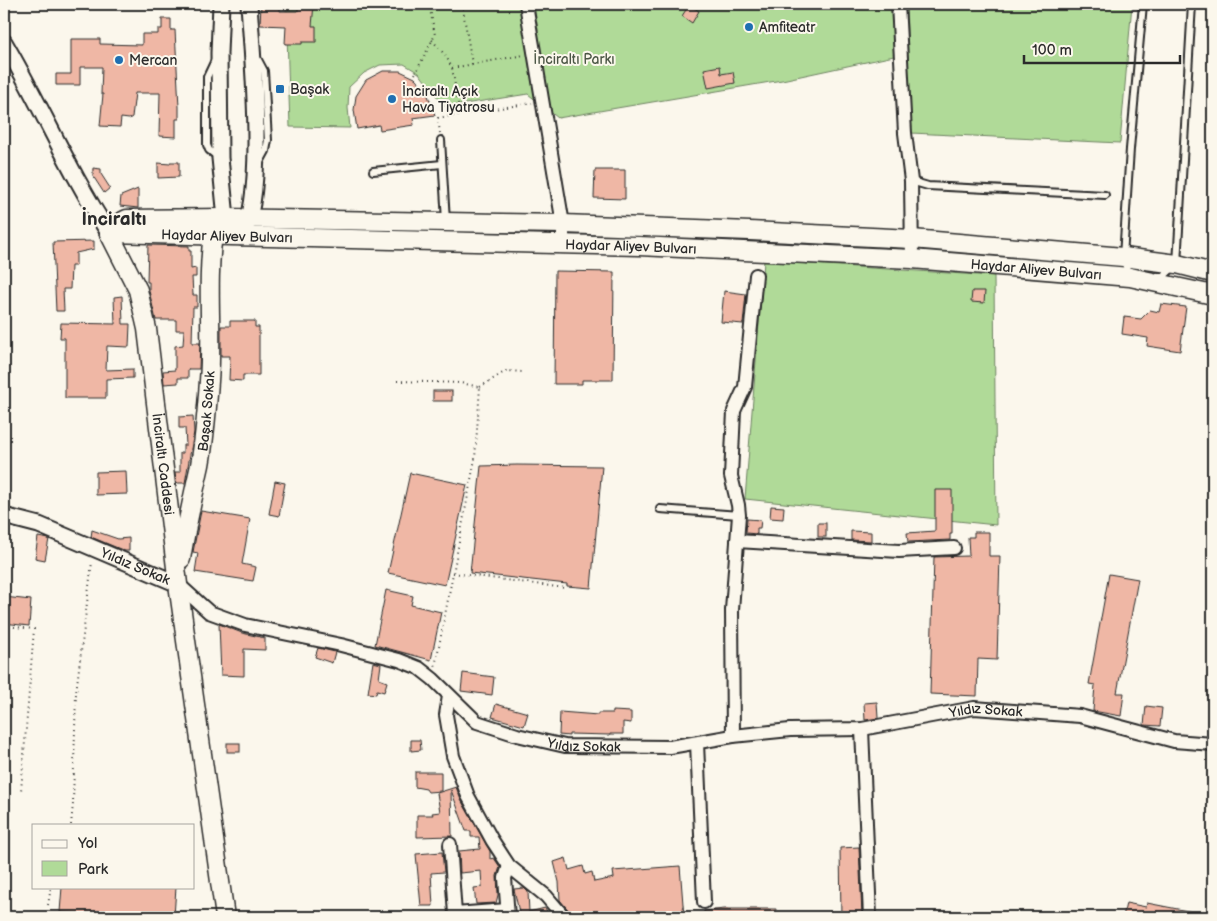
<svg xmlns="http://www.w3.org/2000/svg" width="1217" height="921" viewBox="0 0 1217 921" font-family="'Balsamiq Sans',sans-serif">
<rect width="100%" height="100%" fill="#fbf7ec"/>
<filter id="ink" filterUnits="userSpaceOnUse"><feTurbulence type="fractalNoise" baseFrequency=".02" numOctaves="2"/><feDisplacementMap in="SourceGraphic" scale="10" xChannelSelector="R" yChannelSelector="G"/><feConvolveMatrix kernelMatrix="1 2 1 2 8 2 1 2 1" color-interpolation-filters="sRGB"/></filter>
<g filter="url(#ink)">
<!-- green -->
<g fill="#b0da98" stroke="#6e8262">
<polygon points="286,4 892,4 894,56 782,80 558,118 528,94 445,107 419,73 404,64 380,65 364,73 349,87 348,108 350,128 290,127"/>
<polygon points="906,4 1132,4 1120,143 911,133"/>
<polygon points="764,261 994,276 996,525 745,499"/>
</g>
<!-- building -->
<g fill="#efb7a5" stroke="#2b2b2b">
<polygon points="261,4 280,4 280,11 298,11 298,4 314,4 312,26 316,26 316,42 302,42 302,44 285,44 286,26 260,25"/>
<polygon points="689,5 699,11 692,23 682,16"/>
<polygon points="162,19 171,19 171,30 175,30 179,107 179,119 176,119 176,137 159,136 160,93 135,93 132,117 129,119 121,118 120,127 100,126 103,94 101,94 102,67 80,67 80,85 56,85 56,74 71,74 71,39 100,39 100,44 142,45 142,34 158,34 158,29 162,29"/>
<polygon points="720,66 721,74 733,72 735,83 708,88 704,69"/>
<polygon points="383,71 400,71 415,78 426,90 435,115 413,118 414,125 380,130 379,125 357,129 354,110 356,96 366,80"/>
<polygon points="170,162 179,162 179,177 158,178 158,163 170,164"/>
<polygon points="93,168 101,169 101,174 110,188 104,193 93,176"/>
<polygon points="595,170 625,170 625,199 594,198"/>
<polygon points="138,189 138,208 120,206 121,196"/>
<polygon points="94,241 94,249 76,253 76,266 71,266 70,289 63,289 64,311 56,311 53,242"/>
<polygon points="148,245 189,246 189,251 191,251 191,269 196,268 196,277 192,277 193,295 197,295 197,307 193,307 192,343 200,343 199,369 188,369 188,378 178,378 178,383 164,384 163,371 175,370 175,346 183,345 184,330 176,330 176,320 156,320 149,291 149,282 147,282"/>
<polygon points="555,271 614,272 613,380 582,380 582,384 554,384"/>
<polygon points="724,291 746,294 743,324 721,322"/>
<polygon points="972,291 985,291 984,303 971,302"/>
<polygon points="122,296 123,324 130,324 129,347 107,346 106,370 133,369 133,378 106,379 106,398 65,398 65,338 60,338 61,323 115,324 114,297"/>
<polygon points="1161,304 1186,307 1180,351 1147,346 1148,338 1122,334 1124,317 1141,319 1150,310 1159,312"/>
<polygon points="230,321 255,321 255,327 259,327 259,375 243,375 243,381 229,380 230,356 221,356 221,326 230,326"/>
<rect x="433" y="391" width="19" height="10"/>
<polygon points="193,416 194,432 185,483 176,483 175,472 180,472 180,453 183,453 183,445 186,445 185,428 179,428 179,417"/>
<polygon points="517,465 602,466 591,588 567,586 567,584 470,573 481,466"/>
<polygon points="126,471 127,494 96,495 96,472"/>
<polygon points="410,473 467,485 445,585 388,573"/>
<polygon points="275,481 285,483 279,516 269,514"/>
<polygon points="935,490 952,490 952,534 950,534 950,540 908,542 907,533 935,531"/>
<polygon points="771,506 784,507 783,519 770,518"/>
<polygon points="201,511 250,519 242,564 256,567 253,581 195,572 198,553 193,552"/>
<polygon points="747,519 761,520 760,528 757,528 757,534 746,533"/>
<rect x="818" y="523" width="8" height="14"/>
<polygon points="92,530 118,539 129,538 129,551 125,551 91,537"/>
<polygon points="851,531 871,532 871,541 851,540"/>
<polygon points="974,532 989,532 989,556 1000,556 997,660 978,659 977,696 930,694 934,557 969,556 968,537 974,537"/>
<polygon points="38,537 49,539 45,560 35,558"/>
<polygon points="1109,574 1138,579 1117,693 1124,693 1121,716 1093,711 1095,685 1089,684"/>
<polygon points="386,590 413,596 411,605 441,612 431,660 375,645"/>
<polygon points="4,597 31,600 29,626 4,623"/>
<polygon points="219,624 242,633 265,638 265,650 244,649 244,676 221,675"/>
<polygon points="318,648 335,652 332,663 315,657"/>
<polygon points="373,662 381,664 379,679 387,682 384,692 377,690 376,694 368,693"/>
<polygon points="463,673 494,677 492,695 461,691"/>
<polygon points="877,702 878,718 865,720 864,703"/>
<polygon points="496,704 528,713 524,726 492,717"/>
<polygon points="1146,706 1162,708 1160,726 1144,725"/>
<polygon points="613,711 631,712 631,723 623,722 623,734 610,734 610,735 569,734 569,736 559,735 560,712 598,715 598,713 613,713"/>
<polygon points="411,740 420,740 421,750 411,751"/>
<rect x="227" y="743" width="13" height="9"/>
<polygon points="415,772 441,772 441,791 428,792 426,789 415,787"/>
<polygon points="456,787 461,800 490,851 490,859 494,858 500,867 497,876 498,895 496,903 476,904 474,888 482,887 481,871 460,873 459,851 480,849 479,837 471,837 471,831 466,831 451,790 452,836 417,837 417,815 433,815 432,813 440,812 437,793"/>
<polygon points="859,847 862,916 841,917 840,848"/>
<polygon points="442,852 444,872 431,873 433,906 421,906 416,854"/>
<polygon points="566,858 569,870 583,866 585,874 592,872 594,882 614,878 613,871 680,866 684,917 572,917 570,912 560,900 559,882 554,862"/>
<polygon points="62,887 176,887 174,917 88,917 88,915 60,912"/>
<polygon points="524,888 528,892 529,912 545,908 550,916 520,917 514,889"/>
<polygon points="1126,903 1146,907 1147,903 1198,913 1198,917 1123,917"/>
<polygon points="725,909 776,909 776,917 704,917 704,911"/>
</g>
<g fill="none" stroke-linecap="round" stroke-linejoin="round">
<!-- service casing -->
<g stroke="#2b2b2b" stroke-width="10">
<g id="service">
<polyline points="256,56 264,71 268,140 266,151 260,162"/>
<polyline points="216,58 207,77 207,145 209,150 219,158"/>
<polyline points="441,140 446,221"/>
<polyline points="373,171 442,164"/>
<polyline points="911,181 928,186 1105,195"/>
<polyline points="1129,276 1123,257 1130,149 1143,4"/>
<polyline points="1157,278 1165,275 1177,264 1192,4"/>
<polyline points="660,509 739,515"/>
</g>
</g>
<!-- minor casing -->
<g stroke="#2b2b2b" stroke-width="16">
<g id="minor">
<polyline points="526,4 563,224 563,244"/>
<polyline points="898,4 905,133 911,181 912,259"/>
<polyline points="737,541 899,551 954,548"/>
<path id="s1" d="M178,584l31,28 36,13 96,20 58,15 20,8 14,11 44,43 40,13 48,11 105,1 63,-11 57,-6 72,-1 112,-21 106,8 94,25 39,3"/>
<polyline points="449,696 446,715 453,756 468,796 492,840 509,866 546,896 564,917"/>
<polyline points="862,729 870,917"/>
<polyline points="733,736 732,610 739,515 738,505 731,476 734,411 745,387 756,275"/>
<polyline points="697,743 704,902"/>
<polyline points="450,844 455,914 507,910"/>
<polyline points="508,917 505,878 509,866"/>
</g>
</g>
<!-- tertiary casing -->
<g stroke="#2b2b2b" stroke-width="19">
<g id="tertiary">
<path d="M221,4l-2,49 1,105 6,60 15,19c26,-37 11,-184 8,-233"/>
<path d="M4,42c37,63 65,130 105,191"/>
<path id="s2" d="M4,516l35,9 139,59"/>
</g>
</g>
<!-- secondary casing -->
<g stroke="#2b2b2b" stroke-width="21">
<g id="secondary">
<polyline points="109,233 121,222 127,219 226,218 563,224 750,231 912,239 1123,257 1177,264 1213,273"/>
<path id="s3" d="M109,233l530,13 273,13 218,18 83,18"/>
<path id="s4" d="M109,233l29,57 9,39 31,255 47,333"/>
<path id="s5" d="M181,559c5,-32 12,-63 19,-94 5,-28 7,-57 9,-84 4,-49 -3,-97 4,-146"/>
</g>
</g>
<!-- path -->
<g stroke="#2b2b2b" stroke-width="2" stroke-dasharray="1 4" stroke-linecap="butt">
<polyline points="462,4 472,64"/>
<polyline points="432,40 446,56 452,68 460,114"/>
<polyline points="452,68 524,55"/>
<polyline points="415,74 435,35 429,4"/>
<polyline points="440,133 438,118 532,103"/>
<polyline points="397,381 461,383 480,387 475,459 435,667"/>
<polyline points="480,387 506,371 523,372"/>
<polyline points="453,573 565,588"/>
<polyline points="4,626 34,629 21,791"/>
<polyline points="71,825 73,804 76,693 92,562"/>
<polyline points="48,905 51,887"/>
</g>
<!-- service -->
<use href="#service" stroke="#fbf7ec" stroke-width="6"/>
<!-- minor -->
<use href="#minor" stroke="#fbf7ec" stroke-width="12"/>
<!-- tertiary -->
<use href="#tertiary" stroke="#fbf7ec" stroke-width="15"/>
<!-- secondary -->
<use href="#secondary" stroke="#fbf7ec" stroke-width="18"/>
</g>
</g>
<!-- markers -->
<g fill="#1f6fb2" stroke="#fbf7ec" stroke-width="2">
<circle cx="749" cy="27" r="5"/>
<circle cx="119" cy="60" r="5"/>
<rect x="275" y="84" width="10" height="10" rx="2.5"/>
<circle cx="392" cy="99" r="5"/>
</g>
<g text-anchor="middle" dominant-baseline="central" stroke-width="4" stroke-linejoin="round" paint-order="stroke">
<!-- poi labels -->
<g font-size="14" fill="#2b2b2b" stroke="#fbf7ec" text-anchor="start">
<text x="759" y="27">Amfiteatr</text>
<text x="129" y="60">Mercan</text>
<text x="290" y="89">Başak</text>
<text x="402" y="91">İnciraltı Açık<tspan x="402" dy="16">Hava Tiyatrosu</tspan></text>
</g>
<!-- park labels -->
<g font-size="14" fill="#4c5746" stroke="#fbf7ec">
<text x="574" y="59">İnciraltı Parkı</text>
</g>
<!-- street labels -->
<g font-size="14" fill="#2b2b2b" stroke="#fbf7ec">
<text stroke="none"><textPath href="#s3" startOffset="118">Haydar Aliyev Bulvarı</textPath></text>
<text stroke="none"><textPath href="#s3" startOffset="522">Haydar Aliyev Bulvarı</textPath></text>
<text stroke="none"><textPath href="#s3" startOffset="928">Haydar Aliyev Bulvarı</textPath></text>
<text stroke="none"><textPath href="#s5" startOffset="150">Başak Sokak</textPath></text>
<text stroke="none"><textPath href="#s4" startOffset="240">İnciraltı Caddesi</textPath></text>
<text stroke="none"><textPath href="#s2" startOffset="141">Yıldız Sokak</textPath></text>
<text stroke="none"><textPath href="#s1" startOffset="854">Yıldız Sokak</textPath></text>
<text stroke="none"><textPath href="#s1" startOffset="449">Yıldız Sokak</textPath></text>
</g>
<!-- district labels -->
<g font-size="19" font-weight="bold" fill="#2b2b2b" stroke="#fbf7ec">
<text x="114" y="219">İnciraltı</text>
</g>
</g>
<!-- margin -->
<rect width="1217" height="921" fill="none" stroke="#fbf7ec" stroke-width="20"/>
<rect x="10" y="10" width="1197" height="901" fill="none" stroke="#2b2b2b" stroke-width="2" filter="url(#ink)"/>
<!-- legend -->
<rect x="32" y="824" width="162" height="65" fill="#fbf7ec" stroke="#a8a59f"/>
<rect x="42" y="840" width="25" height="8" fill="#fbf7ec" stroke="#a8a59f"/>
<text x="78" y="848" font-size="15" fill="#2b2b2b">Yol</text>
<rect x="42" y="861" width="25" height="15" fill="#b0da98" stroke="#a8a59f"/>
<text x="78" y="874" font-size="15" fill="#2b2b2b">Park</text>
<!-- scale -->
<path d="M1024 55v8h156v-8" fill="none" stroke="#2b2b2b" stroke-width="2.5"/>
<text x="1032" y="55" font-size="15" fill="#2b2b2b" stroke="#fbf7ec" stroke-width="4" paint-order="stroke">100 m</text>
</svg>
